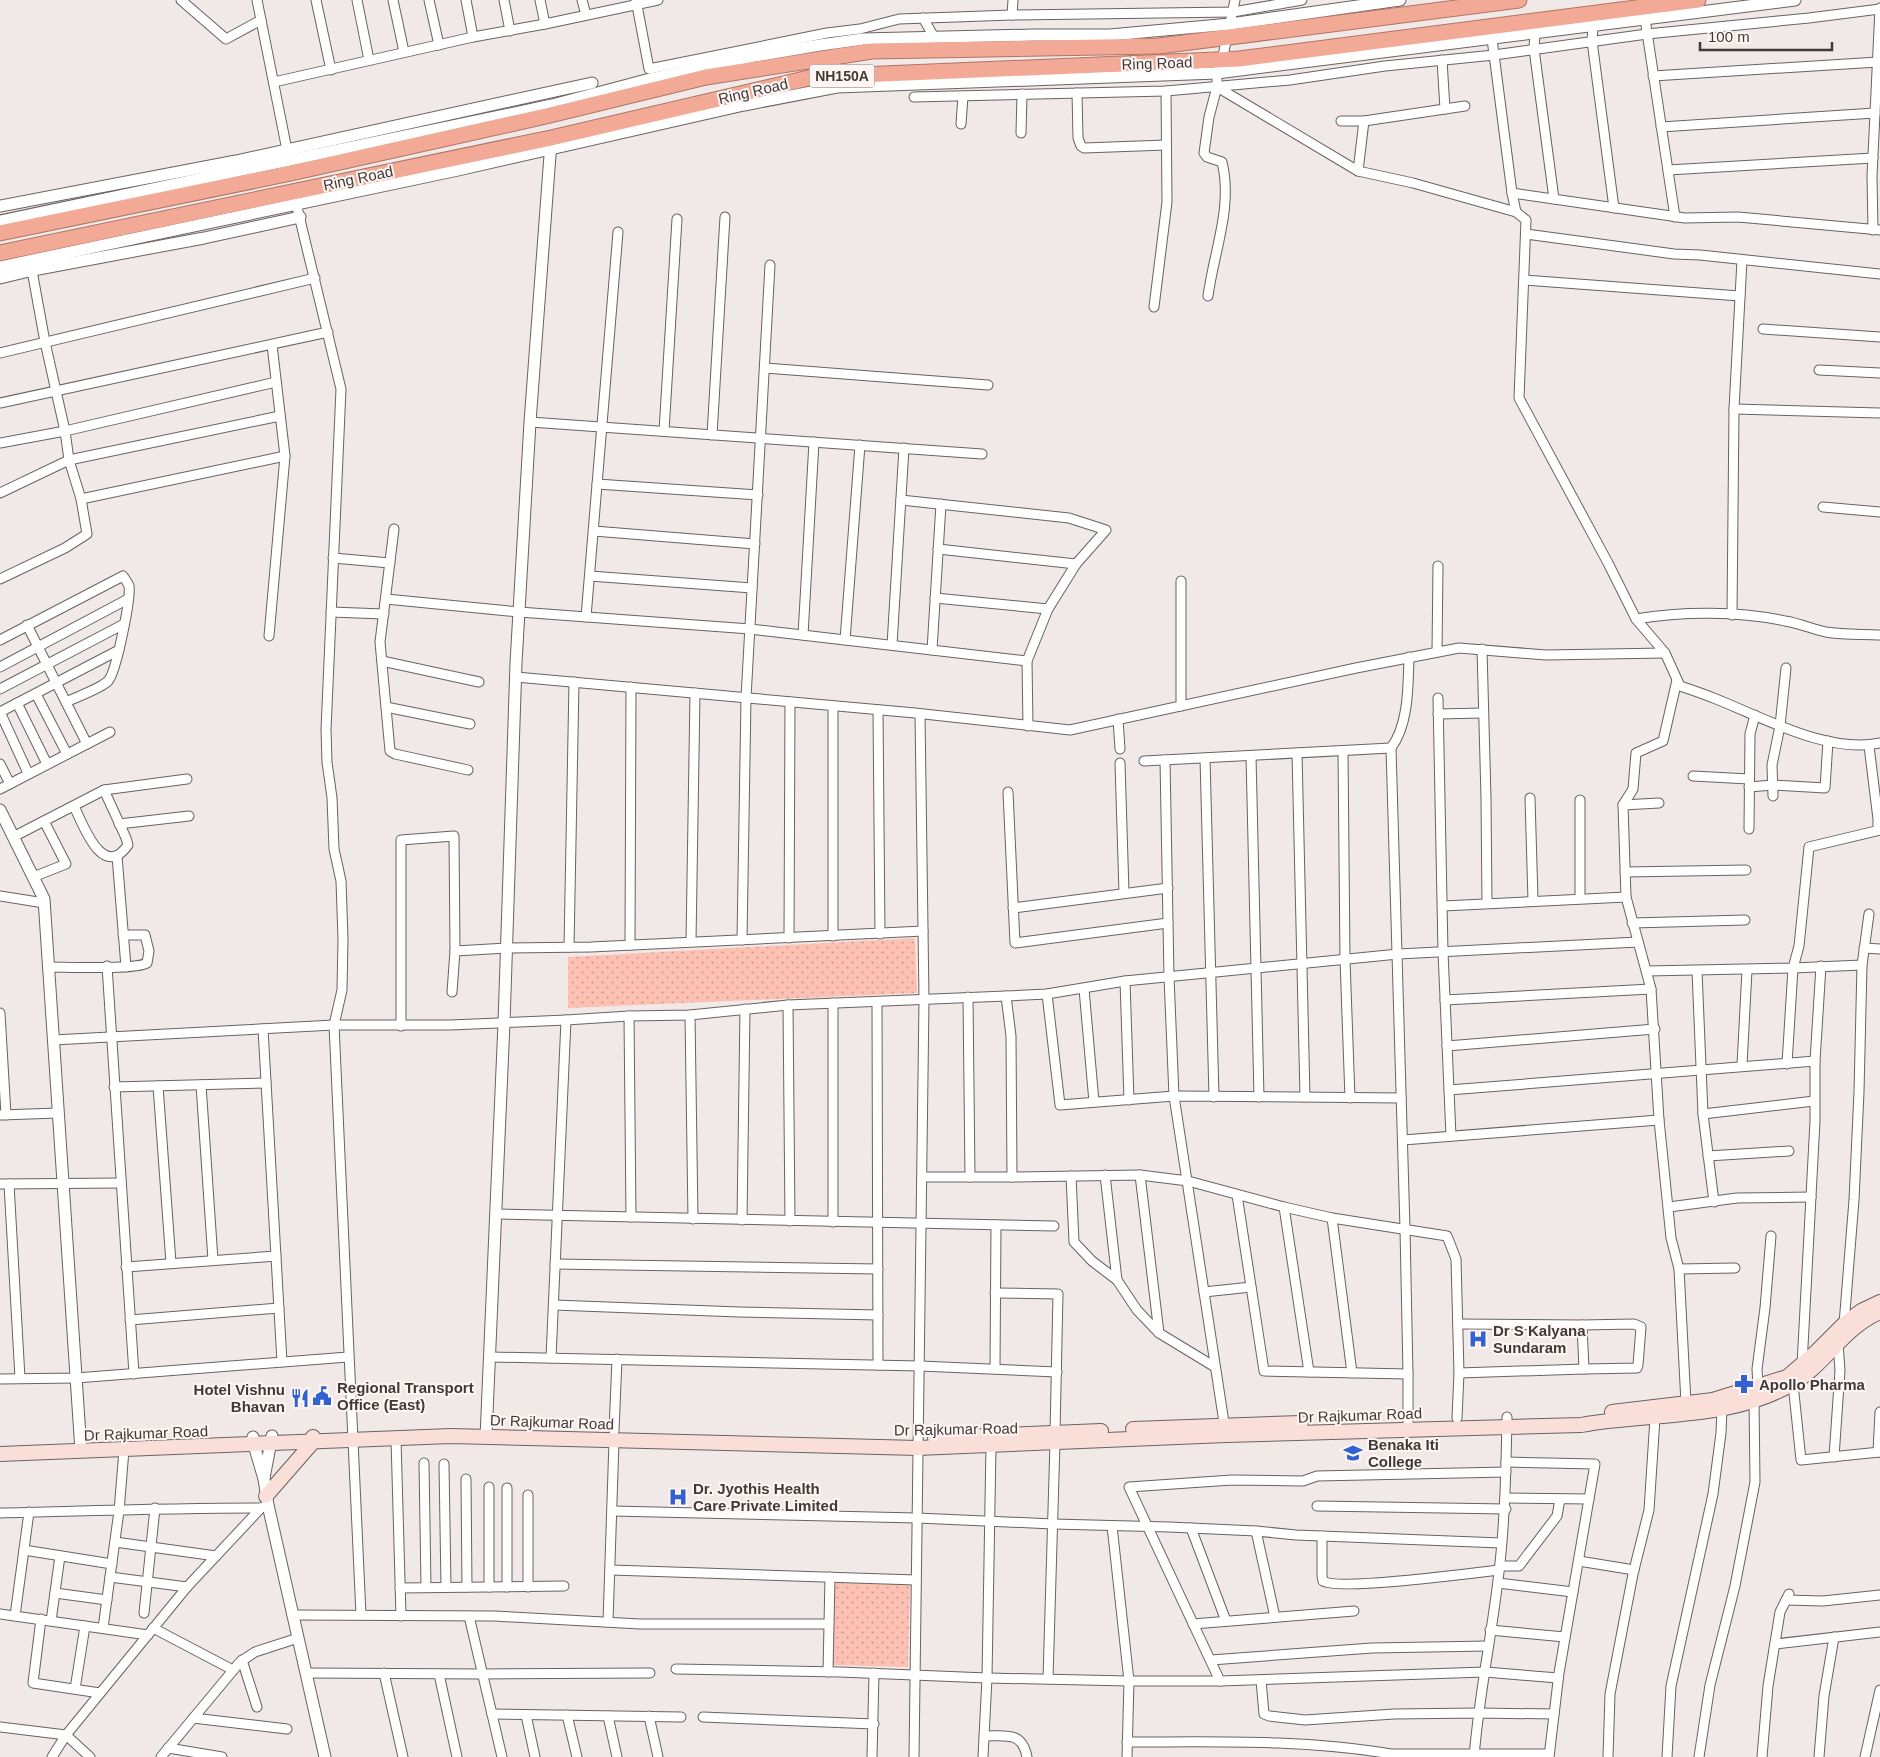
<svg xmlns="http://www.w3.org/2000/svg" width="1880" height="1757" viewBox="0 0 1880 1757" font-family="Helvetica,sans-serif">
<defs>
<pattern id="green-dots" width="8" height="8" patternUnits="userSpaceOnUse" patternTransform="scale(1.25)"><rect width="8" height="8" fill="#fcc1b2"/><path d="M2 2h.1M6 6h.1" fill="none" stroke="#cd9e92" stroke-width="1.8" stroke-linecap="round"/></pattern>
</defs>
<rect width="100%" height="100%" fill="#f1e9e7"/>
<!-- green -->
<g fill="url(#green-dots)">
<polygon points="915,938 917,993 568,1008 568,957"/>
<polygon points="834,1583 910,1584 908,1667 832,1665"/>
</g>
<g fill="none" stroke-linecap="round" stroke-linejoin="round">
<!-- minor casing -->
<g stroke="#696260" stroke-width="11">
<g id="minor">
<polyline points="181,0 226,39 261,20"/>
<polyline points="257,0 288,155"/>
<polyline points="316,0 331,70"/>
<polyline points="357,0 369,60"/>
<polyline points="393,0 404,52"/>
<polyline points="429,0 439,45"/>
<polyline points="466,0 473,37"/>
<polyline points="504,0 510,31"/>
<polyline points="540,0 545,24"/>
<polyline points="582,0 586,15"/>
<polyline points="636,0 649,69 827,33 860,29 899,19 1012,15 1233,12 1302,0"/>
<path d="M1235,0l-13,60 -5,13v14l141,84 55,12 103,29 10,8 -7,178 89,165 28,56 29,34 15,33c12,4 24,8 36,13 48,19 112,55 164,44"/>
<polyline points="1012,15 1013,0"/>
<polyline points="923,18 934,37"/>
<polyline points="1645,19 1675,217"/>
<polyline points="1593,26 1592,41 1614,208"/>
<polyline points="1535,33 1534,49 1554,199"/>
<polyline points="1492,39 1512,193 1516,212"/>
<polyline points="1442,60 1445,109"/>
<polyline points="1653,76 1878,62"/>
<polyline points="274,82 473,37 545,24 658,0"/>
<polyline points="1077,93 1078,138 1081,146 1084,148 1166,145"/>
<polyline points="914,97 1166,91 1290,80 1385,66 1494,55 1647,34 1809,18 1880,9"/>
<polyline points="1341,121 1364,121 1465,106"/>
<polyline points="961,124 963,96"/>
<polyline points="1661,127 1875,113"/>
<polyline points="1021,133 1022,94"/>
<polyline points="1668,170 1873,158"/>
<polyline points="1358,171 1364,121"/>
<polyline points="1512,193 1685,218 1738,217 1880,230"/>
<polyline points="295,199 341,389 326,730 327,762 332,798 334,849 341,881 343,939 342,990 334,1025 361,1615"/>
<polyline points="1873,230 1872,176 1880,8"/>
<polyline points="1526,234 1674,254 1700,255 1880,274"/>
<polyline points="1524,280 1740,296"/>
<path d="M1208,296c6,-45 25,-89 14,-134l-15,-5 -3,-4 5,-36 8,-30"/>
<polyline points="1154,307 1167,202 1166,91"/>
<polyline points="1763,329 1880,337"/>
<polyline points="0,353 315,278"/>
<polyline points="765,368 988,385"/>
<polyline points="1819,370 1880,373"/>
<polyline points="0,403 328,332"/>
<polyline points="1734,409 1880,413"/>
<polyline points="530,422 982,454"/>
<polyline points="664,431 677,219"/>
<polyline points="712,435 725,217"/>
<polyline points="0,443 65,431 276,382"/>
<polyline points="597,484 758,495"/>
<polyline points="0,493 69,460 280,416"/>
<polyline points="81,499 285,456"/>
<polyline points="901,500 1069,518 1106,530 1076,564 1048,609 1027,661 1028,726"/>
<polyline points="1823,507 1880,512"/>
<polyline points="394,529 380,642 390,751 395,754 468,770"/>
<polyline points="594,531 755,544"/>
<polyline points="938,549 1076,564"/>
<polyline points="333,558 390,563"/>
<polyline points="590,576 752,588"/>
<polyline points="0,579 65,548 87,534 81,499 69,460 65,431 45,342 31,265"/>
<polyline points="1181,581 1181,706"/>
<polyline points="935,598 1048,609"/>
<polyline points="386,599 519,612 750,629 1027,661"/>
<polyline points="331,612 384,614"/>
<polyline points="1732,615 1734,409 1742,260"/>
<polyline points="586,617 618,232"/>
<path d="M1636,619c47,-8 103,-8 149,2 14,2 27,8 41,11 17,3 37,2 54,3"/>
<polyline points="27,625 87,744"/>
<polyline points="803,635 814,442"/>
<polyline points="269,636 285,456 272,345"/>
<path d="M0,640l123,-64c2,3 5,7 6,10 2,13 -13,87 -21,95 -8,8 -32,16 -42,21"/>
<polyline points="845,640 860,445"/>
<polyline points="892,645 904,448"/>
<polyline points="1482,649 1486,798 1487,903"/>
<polyline points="932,650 941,504"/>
<polyline points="1437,652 1438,566"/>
<polyline points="382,661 479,682"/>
<polyline points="0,667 128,599"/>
<polyline points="516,677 915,713 1070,730 1356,668 1459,648 1546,655 1665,653"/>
<polyline points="1677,680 1663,741 1636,753 1633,789 1623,805 1626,897 1651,989 1659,1120 1671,1238 1679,1269 1686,1403"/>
<polyline points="0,689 124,624"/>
<polyline points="36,694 67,754"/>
<polyline points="1438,698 1443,952 1451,1136"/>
<polyline points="17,703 47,764"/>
<polyline points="386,707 470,724"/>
<polyline points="878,710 880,934"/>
<polyline points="0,712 119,650"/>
<polyline points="0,712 28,773"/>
<polyline points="1438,714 1483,713"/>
<polyline points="1118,719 1120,749"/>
<polyline points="1869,746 1878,819 1878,830"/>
<polyline points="1343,751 1345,960 1350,1098"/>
<polyline points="1297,753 1305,1097"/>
<polyline points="1251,756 1259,1097"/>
<polyline points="1205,758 1214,1097"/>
<polyline points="1165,760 1169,977 1174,1096 1225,1429"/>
<polyline points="1144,761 1391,748"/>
<polyline points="1120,763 1124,893"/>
<polyline points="0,764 10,784"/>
<polyline points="1693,776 1749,779"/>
<polyline points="1749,787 1773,785 1825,788 1828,741"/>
<polyline points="0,789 110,732"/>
<polyline points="1008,792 1015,943 1168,923"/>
<polyline points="1773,796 1772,765 1780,726 1786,668"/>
<polyline points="1530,798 1533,900"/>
<polyline points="1623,805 1659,803"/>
<path d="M74,806c9,19 29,75 54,39l-2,-7 -22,-48"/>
<polyline points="119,824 189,816"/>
<polyline points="1749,829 1750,734 1755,715"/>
<polyline points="13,837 104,790 187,779"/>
<polyline points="117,856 126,967"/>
<polyline points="1625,872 1746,870"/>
<polyline points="33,877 66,864 44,821"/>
<polyline points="0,896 44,903"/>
<polyline points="1580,898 1580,800"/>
<polyline points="1443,906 1626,897"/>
<polyline points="1013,908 1168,888"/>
<polyline points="1632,923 1745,920"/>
<polyline points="833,936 833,706"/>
<polyline points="789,938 790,702"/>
<polyline points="742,940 746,698 770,265"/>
<polyline points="691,942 695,693"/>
<polyline points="630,945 631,687"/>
<polyline points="569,947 574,682"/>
<polyline points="1864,948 1880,949"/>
<polyline points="455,951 507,948 591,947 923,931"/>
<polyline points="107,966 134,1374"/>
<path d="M48,967c18,0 88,3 99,-4l2,-12 -4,-16h-22"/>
<polyline points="1647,971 1793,968 1862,965"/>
<polyline points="1697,971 1703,1114 1714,1202"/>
<polyline points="1125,981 1129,1100"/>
<polyline points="1084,989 1094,1102"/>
<polyline points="1047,994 1060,1105 1174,1096 1401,1098"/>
<polyline points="1006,996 1011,1036 1012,1177"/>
<polyline points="968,997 970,1177"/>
<polyline points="1445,1000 1651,989"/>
<polyline points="877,1002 878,1365"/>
<polyline points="788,1005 790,1221"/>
<polyline points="0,1013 6,1115"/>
<polyline points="690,1015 693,1219"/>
<polyline points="629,1016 631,1217"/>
<polyline points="401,1026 401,840 454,836 455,951 452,992"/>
<polyline points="263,1029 282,1362"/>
<polyline points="53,1040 334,1025 450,1025 566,1020 629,1016 690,1015 788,1005 1006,996 1047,994 1125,981 1398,954 1638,942"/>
<polyline points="1447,1046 1655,1029"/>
<polyline points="1815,1061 1821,966"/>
<polyline points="1787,1064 1793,968 1799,946 1809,847 1880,830"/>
<polyline points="1742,1065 1747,970"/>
<polyline points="201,1085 213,1260"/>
<polyline points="158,1086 171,1263"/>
<polyline points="114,1087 266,1083"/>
<polyline points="1449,1090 1815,1061 1815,1121 1802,1365"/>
<polyline points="1703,1114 1814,1101"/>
<polyline points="1,1115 58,1113"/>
<polyline points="1403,1140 1659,1120"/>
<polyline points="1708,1156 1789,1151"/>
<polyline points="1105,1175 1117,1280"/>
<polyline points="1140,1175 1159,1333"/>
<polyline points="1071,1176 1074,1242 1092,1261 1117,1280 1137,1310 1159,1333 1215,1367"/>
<polyline points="922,1177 1012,1177 1140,1175 1188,1181 1284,1207 1332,1218 1447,1236 1456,1259 1459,1373 1457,1418"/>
<polyline points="0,1184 121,1183"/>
<polyline points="9,1184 20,1378"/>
<polyline points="1237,1195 1264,1371 1408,1374"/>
<polyline points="1284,1207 1309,1372"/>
<polyline points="1669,1207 1737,1198 1811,1197"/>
<polyline points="497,1214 1054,1226"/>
<polyline points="1332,1218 1352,1373"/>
<polyline points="742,1220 745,1009"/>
<polyline points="833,1222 833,1003"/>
<polyline points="555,1264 878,1269"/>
<polyline points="126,1267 276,1256"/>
<polyline points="1679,1269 1735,1268"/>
<polyline points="1204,1292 1251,1287"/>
<polyline points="995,1293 1058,1294 1055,1433"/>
<polyline points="554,1305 739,1312 878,1315"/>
<polyline points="130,1320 279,1308"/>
<polyline points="1458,1324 1582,1325 1584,1369 1459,1373"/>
<polyline points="1844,1324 1854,1200 1859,1092 1862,965 1869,914"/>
<polyline points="1582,1325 1634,1324 1641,1327 1638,1365 1637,1368 1584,1369"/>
<polyline points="491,1357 920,1366 1057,1372"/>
<polyline points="551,1358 566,1020"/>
<polyline points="995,1369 996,1225"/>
<polyline points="0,1379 76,1378 348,1357"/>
<polyline points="1793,1384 1801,1460 1880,1452"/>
<polyline points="1758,1386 1757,1369 1765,1308 1771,1236"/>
<path d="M1408,1429v-55l-3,-145 -14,-481c18,-24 17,-62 18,-91"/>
<polyline points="614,1431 617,1359"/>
<polyline points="396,1439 401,1616"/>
<polyline points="1878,1452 1880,1412"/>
<polyline points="1834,1457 1840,1370 1838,1344"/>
<polyline points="1506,1462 1595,1464 1559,1673 1549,1757"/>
<polyline points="424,1463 426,1587"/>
<polyline points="444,1464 446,1587"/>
<polyline points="466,1479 467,1587"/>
<polyline points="489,1487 489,1587"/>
<polyline points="1506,1498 1589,1499"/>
<polyline points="1317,1506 1506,1509"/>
<polyline points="612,1511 917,1518 1053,1524 1169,1527 1256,1531 1296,1535 1501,1543"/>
<path d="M0,1513c87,-2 174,-5 261,-5"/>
<polyline points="1112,1526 1129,1681 1127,1757"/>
<polyline points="1191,1528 1226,1621"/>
<polyline points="1256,1531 1275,1617"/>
<path d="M1322,1536v40l1,5c15,10 150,-8 176,-11"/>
<polyline points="115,1542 216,1556"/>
<polyline points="24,1550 112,1564"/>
<polyline points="1579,1561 1634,1570"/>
<polyline points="1500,1566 1519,1566 1557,1516 1560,1499"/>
<polyline points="611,1570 916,1580"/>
<polyline points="110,1577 187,1587"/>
<polyline points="1498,1583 1573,1592"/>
<polyline points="507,1587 507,1488"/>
<polyline points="528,1587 528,1495"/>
<polyline points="400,1588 564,1586"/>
<polyline points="55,1593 107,1600"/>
<polyline points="1786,1600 1823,1601 1880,1595"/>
<polyline points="144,1613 155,1508"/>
<polyline points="0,1614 148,1635"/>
<polyline points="292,1615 494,1616 640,1624 829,1624"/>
<polyline points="15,1616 29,1512"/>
<polyline points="469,1616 502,1757"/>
<polyline points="41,1619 33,1683 100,1693"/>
<polyline points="51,1621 60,1556"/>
<polyline points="608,1622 614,1441"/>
<polyline points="1193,1624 1354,1611"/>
<polyline points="103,1628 119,1511 124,1450"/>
<polyline points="153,1628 233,1670"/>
<polyline points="1490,1630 1565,1637"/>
<polyline points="1775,1644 1880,1632"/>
<polyline points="242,1660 257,1707"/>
<polyline points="1211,1660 1372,1648 1488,1646"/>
<polyline points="676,1669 840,1672 987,1678 1129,1681 1220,1681 1485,1672 1558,1678"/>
<polyline points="828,1672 830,1577"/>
<polyline points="306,1673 483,1674 650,1673"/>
<polyline points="384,1673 403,1757"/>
<polyline points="439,1674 457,1757"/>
<polyline points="1048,1679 1055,1442"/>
<polyline points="1261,1680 1264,1714 1269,1716 1305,1720 1394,1714 1478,1713 1554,1714"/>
<polyline points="1220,1681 1129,1487 1232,1480 1303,1481 1317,1476 1506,1472"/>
<polyline points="75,1689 85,1626"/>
<polyline points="492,1714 681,1717"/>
<polyline points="526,1715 535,1757"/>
<polyline points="567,1715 577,1757"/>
<polyline points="608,1716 617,1757"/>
<polyline points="649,1716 658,1757"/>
<polyline points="703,1717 874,1724"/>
<polyline points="193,1718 287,1729"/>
<polyline points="0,1727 66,1735 90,1757"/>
<path d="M984,1736c22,0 38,-5 43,21"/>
<path d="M1127,1742c87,0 177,-3 264,12h158"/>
<polyline points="168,1748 222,1757"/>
<polyline points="52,1757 66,1735 187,1587 261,1508 268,1505"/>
<polyline points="161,1757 240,1662 255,1652 298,1638"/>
<polyline points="872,1757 874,1673"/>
<polyline points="914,1757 924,1000 920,714"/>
<polyline points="983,1757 987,1678 991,1445"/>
<path d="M1474,1757c5,-62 18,-123 25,-185 6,-51 7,-103 8,-155"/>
<polyline points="1608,1757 1610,1694 1633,1574 1649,1510 1655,1418"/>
<polyline points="1667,1757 1671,1686 1713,1494 1721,1433 1722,1409"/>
<polyline points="1699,1757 1710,1685 1735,1586 1755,1482 1754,1400"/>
<polyline points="1762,1757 1768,1686 1780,1612 1789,1594"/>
<polyline points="1819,1757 1824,1696 1834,1637"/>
<polyline points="1865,1757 1880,1690"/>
</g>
</g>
<!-- tertiary casing -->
<g stroke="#696260" stroke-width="13">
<g id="tertiary">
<polyline points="0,206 236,161 592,83"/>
<polyline points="0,221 552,105 650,79 755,56 820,45 863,39 1033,35 1110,35 1230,24 1400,0"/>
<polyline points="0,267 458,170 744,105 837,87 1217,73 1795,0"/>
<polyline points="0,278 33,270 204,238 300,217"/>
<polyline points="0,810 44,899 81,1451"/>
<polyline points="253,1437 254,1445 264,1479 268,1505 325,1757"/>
<polyline points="486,1437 504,1023 516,663 530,422 551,142"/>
<polyline points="264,1478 272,1436"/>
</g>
</g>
<!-- secondary casing -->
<g stroke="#696260" stroke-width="16">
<g id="secondary">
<polyline points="1612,1412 1713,1400 1787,1377 1816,1352 1844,1324 1861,1311 1880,1302"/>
<polyline points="1133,1429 1301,1423"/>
<polyline points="935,1438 1101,1431"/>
<path d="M0,1454l451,-18 467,12 308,-13 355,-10c70,-13 147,-4 211,-41 34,-20 52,-57 88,-72"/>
<polyline points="266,1496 313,1442 313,1437"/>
</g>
</g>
<!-- trunk casing -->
<g stroke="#b07465" stroke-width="17">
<g id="trunk">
<polyline points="0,233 291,173 546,116 706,77 872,51 1159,46 1519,0"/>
<polyline points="0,253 551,138 813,77 1239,59 1698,0"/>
</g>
</g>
<!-- minor -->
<use href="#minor" stroke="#fff" stroke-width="9"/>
<!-- tertiary -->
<use href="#tertiary" stroke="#fff" stroke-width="11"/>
<!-- secondary -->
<use href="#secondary" stroke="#fadfd8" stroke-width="14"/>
<!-- trunk -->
<use href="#trunk" stroke="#f2aa96" stroke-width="15"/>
</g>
<!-- icons -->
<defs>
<g id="hospital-bare" transform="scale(1.5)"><path d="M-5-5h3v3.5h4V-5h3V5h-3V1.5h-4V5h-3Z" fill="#3262d1" stroke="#fff6f4" stroke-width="2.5" paint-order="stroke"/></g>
<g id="pharmacy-bare" transform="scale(1.5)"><path d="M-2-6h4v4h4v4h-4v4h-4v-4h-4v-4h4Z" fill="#3262d1" stroke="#fff6f4" stroke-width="2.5" paint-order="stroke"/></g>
<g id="civic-bare" transform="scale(1.5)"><path d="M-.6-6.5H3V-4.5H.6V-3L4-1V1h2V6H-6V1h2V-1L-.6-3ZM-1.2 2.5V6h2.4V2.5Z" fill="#3262d1" stroke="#fff6f4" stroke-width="2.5" paint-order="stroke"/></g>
<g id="restaurant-bare" transform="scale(1.5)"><path d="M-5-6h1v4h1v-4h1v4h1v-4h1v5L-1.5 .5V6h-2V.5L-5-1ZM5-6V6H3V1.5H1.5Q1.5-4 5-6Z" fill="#3262d1" stroke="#fff6f4" stroke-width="2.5" paint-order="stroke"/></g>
<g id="university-bare" transform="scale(1.5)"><path d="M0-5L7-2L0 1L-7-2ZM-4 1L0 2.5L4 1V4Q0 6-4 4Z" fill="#3262d1" stroke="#fff6f4" stroke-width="2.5" paint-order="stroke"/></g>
</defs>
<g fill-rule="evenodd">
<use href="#hospital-bare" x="1478" y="1339"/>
<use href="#pharmacy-bare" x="1744" y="1384"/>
<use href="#civic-bare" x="322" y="1396"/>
<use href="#restaurant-bare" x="300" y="1398"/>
<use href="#university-bare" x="1353" y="1453"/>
<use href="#hospital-bare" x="678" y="1497"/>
</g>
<g text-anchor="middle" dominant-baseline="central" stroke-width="4" stroke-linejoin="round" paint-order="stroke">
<!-- shield labels -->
<rect fill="#fff6f4" stroke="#777271" stroke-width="1" x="809.5" y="64.5" width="65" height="23" rx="4"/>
<g font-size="14" font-weight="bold" fill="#3d3a39">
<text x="842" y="76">NH150A</text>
</g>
<!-- street labels -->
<g font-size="15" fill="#3d3a39" stroke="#fff6f4">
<text transform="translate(1157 63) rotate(-2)">Ring Road</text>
<text transform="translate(753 91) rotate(-13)">Ring Road</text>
<text transform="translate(358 178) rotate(-12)">Ring Road</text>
<text transform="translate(1360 1415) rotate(-2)">Dr Rajkumar Road</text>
<text transform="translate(552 1422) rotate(2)">Dr Rajkumar Road</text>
<text transform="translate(956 1429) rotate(-1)">Dr Rajkumar Road</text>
<text transform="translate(146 1433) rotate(-2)">Dr Rajkumar Road</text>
</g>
<!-- poi labels -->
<g font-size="15" font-weight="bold" fill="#3d3a39" stroke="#fff6f4" text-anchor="start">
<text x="1493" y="1330">Dr S Kalyana<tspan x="1493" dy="17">Sundaram</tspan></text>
<text x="1759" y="1384">Apollo Pharma</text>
<text x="337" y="1387">Regional Transport<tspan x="337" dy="17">Office (East)</tspan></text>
<text x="285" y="1389" text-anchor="end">Hotel Vishnu<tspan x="285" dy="17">Bhavan</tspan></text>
<text x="1368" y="1444">Benaka Iti<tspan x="1368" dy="17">College</tspan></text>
<text x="693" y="1488">Dr. Jyothis Health<tspan x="693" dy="17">Care Private Limited</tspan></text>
</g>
</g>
<!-- scale -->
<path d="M1700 42v8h132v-8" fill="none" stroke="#3d3a39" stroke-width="2.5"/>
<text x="1708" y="42" font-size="15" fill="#3d3a39" stroke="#fff6f4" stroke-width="4" paint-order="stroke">100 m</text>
</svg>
